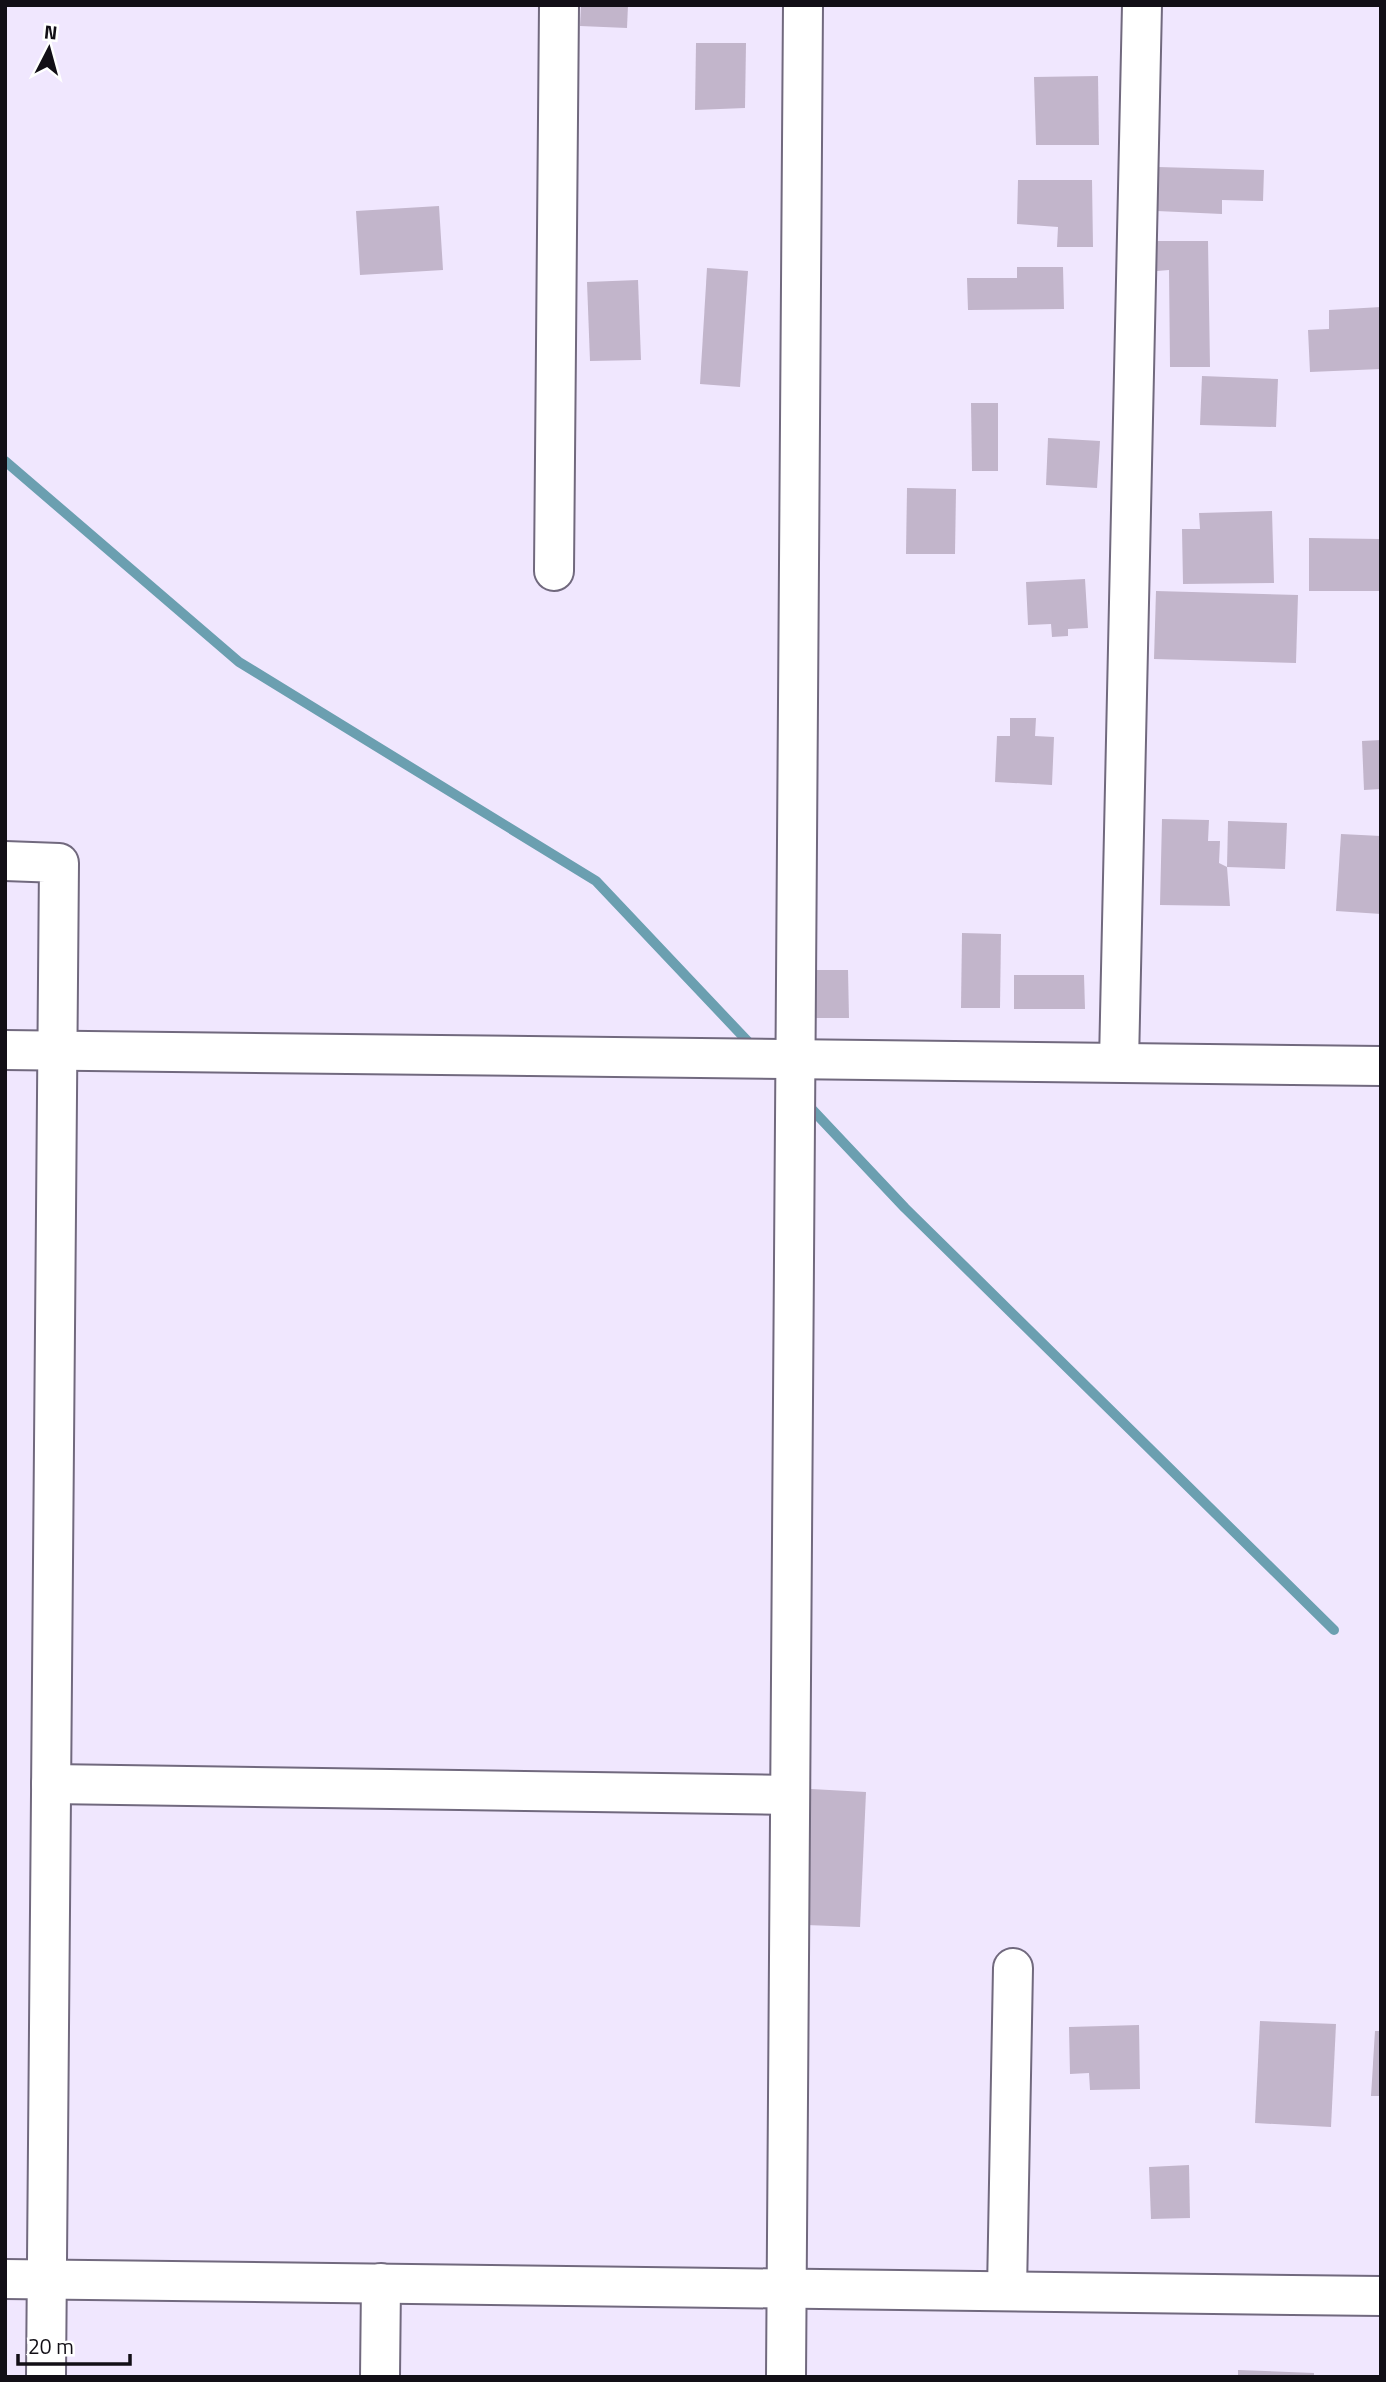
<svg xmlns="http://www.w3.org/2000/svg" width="1386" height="2382" viewBox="0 0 1386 2382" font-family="'Titillium Web',sans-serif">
<rect width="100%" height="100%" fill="#f0e7fe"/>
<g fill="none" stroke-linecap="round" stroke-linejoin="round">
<!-- stream -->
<g stroke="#6b9fb0" stroke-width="10">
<polyline points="5,461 239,662 596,881 754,1048"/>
<polyline points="806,1103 905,1208 1334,1630"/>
</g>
</g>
<!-- building -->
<g fill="#c2b5cb">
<polygon points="581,5 628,5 627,28 580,26"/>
<polygon points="696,43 746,43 745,108 695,110"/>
<polygon points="1098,76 1099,145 1036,145 1034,77"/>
<polygon points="1158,167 1264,170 1263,201 1222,200 1222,214 1157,211"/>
<polygon points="1018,180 1092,180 1093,247 1057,247 1058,227 1017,224"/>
<polygon points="439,206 443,270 360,275 356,211"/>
<polygon points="1156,241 1208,241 1210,367 1170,367 1169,270 1157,271"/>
<polygon points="1017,267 1063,267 1064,309 968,310 967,278 1017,278"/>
<polygon points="707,268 748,271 740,387 700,384"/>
<polygon points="638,280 641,360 590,361 587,282"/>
<polygon points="1381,307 1381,369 1310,372 1308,330 1329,329 1329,310"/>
<polygon points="1202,376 1278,379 1276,427 1200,425"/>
<polygon points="971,403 998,403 998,471 972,471"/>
<polygon points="1048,438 1100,441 1097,488 1046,485"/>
<polygon points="907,488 956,489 955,554 906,554"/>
<polygon points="1272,511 1274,583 1183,584 1182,529 1200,529 1199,513"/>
<polygon points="1309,538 1381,539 1381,591 1309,591"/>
<polygon points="1085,579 1088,628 1068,629 1068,636 1052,637 1051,624 1028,625 1026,582"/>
<polygon points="1156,591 1298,595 1296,663 1154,659"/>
<polygon points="1010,718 1036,718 1035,736 1054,737 1052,785 995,782 997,736 1010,736"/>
<polygon points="1381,740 1381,789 1364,790 1362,741"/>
<polygon points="1162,819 1209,820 1208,841 1220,841 1219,863 1227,867 1230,906 1160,905"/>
<polygon points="1228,821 1287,823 1285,869 1227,867"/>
<polygon points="1341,834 1381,836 1381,914 1336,911"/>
<polygon points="962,933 1001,934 1000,1008 961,1008"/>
<polygon points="812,970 848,970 849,1018 812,1018"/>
<polygon points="1014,975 1084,975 1085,1009 1014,1009"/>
<polygon points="811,1789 866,1792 860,1927 806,1925"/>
<polygon points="1260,2021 1336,2024 1331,2127 1255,2123"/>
<polygon points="1139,2025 1140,2089 1090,2090 1089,2073 1070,2074 1069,2027"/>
<polygon points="1375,2031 1381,2031 1381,2096 1371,2096"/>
<polygon points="1189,2165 1190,2218 1151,2219 1149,2167"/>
<polygon points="1238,2370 1314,2373 1314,2377 1238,2377"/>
</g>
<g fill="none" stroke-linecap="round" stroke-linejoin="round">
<!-- minor casing -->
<g stroke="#71697e" stroke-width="42">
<g id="minor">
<polyline points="554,571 559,5"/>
<polyline points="5,861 59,863 46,2377"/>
<polyline points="5,1050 1381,1066"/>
<polyline points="1119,1062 1142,5"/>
<polyline points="51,1784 790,1795"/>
<polyline points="5,2279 1381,2296"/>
<polyline points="1007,2291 1013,1968"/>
<polyline points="380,2377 381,2283"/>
<polyline points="786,2377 803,5"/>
</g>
</g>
<!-- minor -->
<use href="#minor" stroke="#fff" stroke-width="38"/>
</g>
<!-- border -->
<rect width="1386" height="2382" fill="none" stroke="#120f16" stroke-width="14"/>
<!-- north arrow -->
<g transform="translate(49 49) rotate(6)" stroke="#ffffff" stroke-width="5" paint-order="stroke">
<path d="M0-5L12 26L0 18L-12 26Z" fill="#120f16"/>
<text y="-10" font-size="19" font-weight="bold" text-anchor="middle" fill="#120f16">N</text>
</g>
<!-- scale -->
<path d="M18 2354v10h112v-10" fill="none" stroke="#120f16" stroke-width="3.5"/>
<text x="28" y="2354" font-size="21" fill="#120f16" stroke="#ffffff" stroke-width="5" paint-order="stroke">20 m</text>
</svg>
